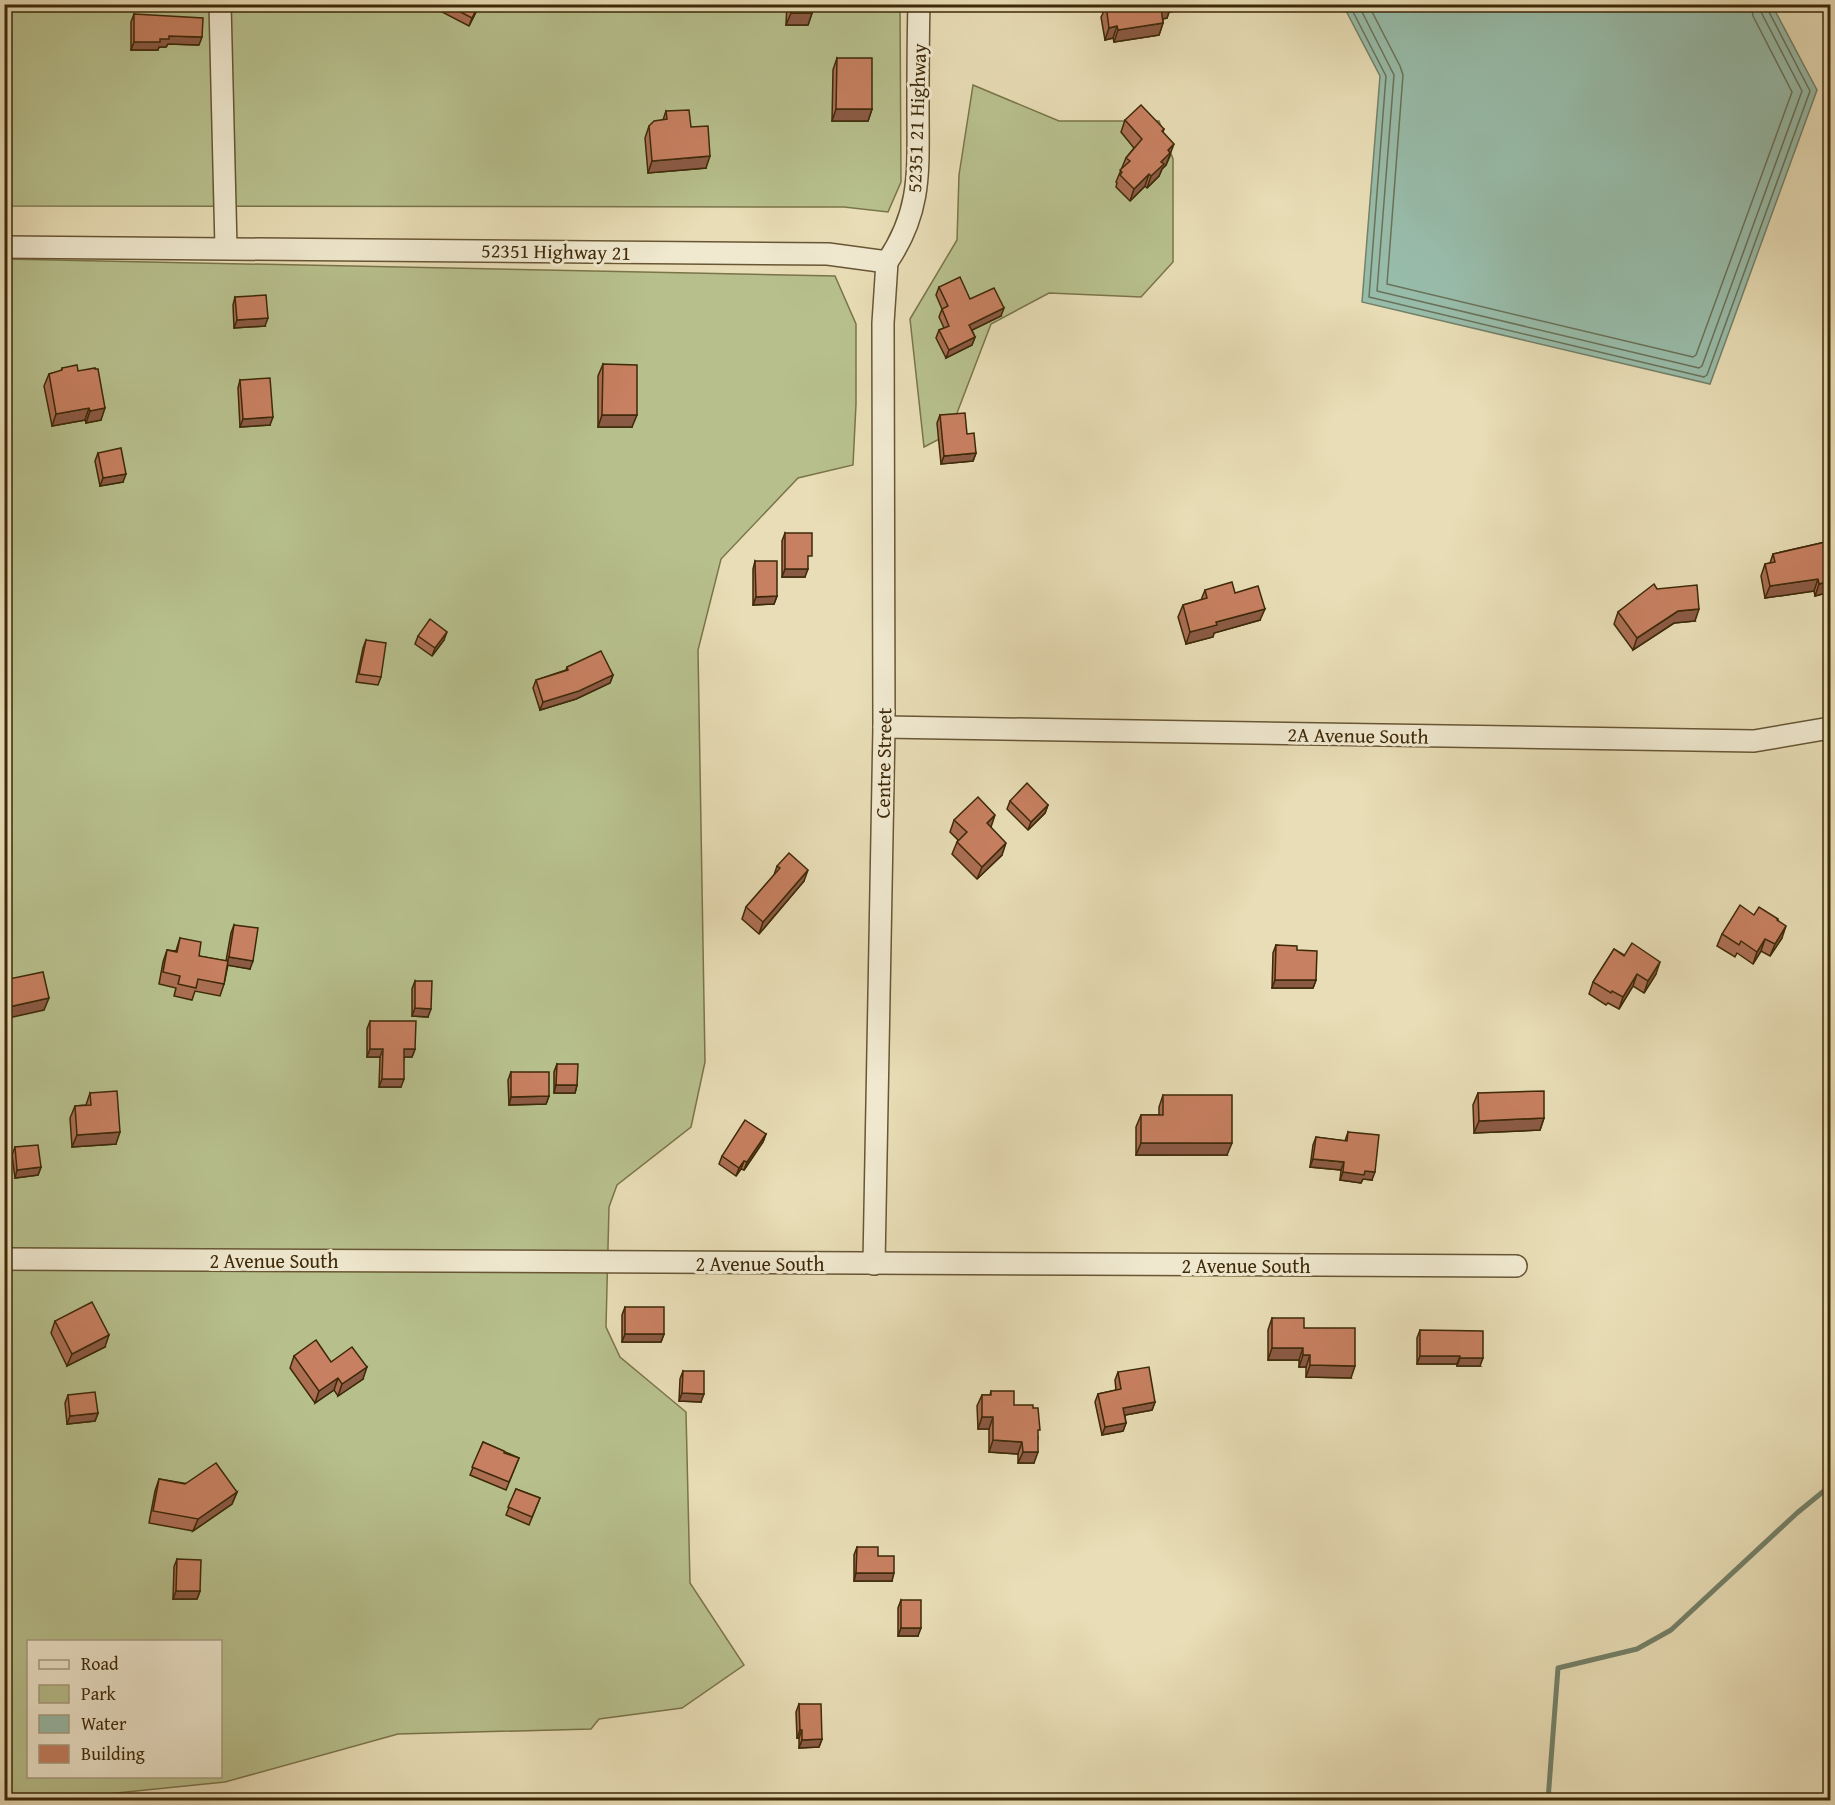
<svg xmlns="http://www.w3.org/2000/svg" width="1835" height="1805" viewBox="0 0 1835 1805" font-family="'Gentium Book Plus',serif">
<rect width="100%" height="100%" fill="#e8ddb6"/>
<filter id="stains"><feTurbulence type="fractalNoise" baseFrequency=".00333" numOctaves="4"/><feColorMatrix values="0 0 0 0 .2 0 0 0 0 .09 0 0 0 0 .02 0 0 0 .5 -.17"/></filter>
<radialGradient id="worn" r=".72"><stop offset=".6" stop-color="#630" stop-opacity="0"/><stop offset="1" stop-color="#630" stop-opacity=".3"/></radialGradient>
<!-- green -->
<g fill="#b7c08d" stroke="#7a744a" stroke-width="1.5" fill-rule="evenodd">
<polygon points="5,5 900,5 901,182 888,212 844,207 5,206"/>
<polygon points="973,85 1059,121 1159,121 1173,159 1173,262 1141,297 1049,293 991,324 949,434 924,447 910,319 957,240 959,175"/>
<path d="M5,259l830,17 21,48v80l-3,61 -55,13 -77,81 -23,91 7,412 -14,65 -74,58 -8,22 -3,120 14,30 66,55 4,171 54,82 -62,43 -83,11 -8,10 -193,5 -173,48 -148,15 -7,3h-65zM28,1642h192v134h-192z"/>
</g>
<!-- water -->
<polygon fill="#98bcaa" stroke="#748169" stroke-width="1.5" points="1343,5 1772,5 1817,90 1710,384 1362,302 1380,76"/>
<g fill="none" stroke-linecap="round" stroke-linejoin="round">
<!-- shore -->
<g stroke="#6a7259" stroke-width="1.5">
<polyline points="1349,4 1386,76 1369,297 1704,377 1707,375 1810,91 1768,10 1768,4"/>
<polyline points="1358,4 1394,75 1377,291 1699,368 1702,366 1802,91 1761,12 1760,4"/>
<polyline points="1368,4 1400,66 1403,75 1387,284 1693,357 1696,355 1792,92 1753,16 1751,4"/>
</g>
<!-- stream -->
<polyline stroke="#748169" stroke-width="5" points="1548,1800 1558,1668 1637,1649 1671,1630 1797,1513 1830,1486"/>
<!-- minor casing -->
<g stroke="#685634" stroke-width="24">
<g id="minor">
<polyline points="220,4 226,248"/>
<polyline points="4,247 828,254 887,262"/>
<path d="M887,262c35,-51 31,-92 31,-151 0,-35 0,-71 1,-107"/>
<polyline points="884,727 1754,741 1830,728"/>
<polyline points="4,1259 1516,1266"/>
<polyline points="874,1264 884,727 883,323 887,262"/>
</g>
</g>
<!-- minor -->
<use href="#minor" stroke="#f0e9d0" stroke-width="21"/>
</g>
<!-- wall -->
<g fill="#ab6e53" stroke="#3d2908" stroke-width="1.5">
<polygon points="443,4 480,4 469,26 440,11"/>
<polygon points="787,4 813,4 812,13 808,25 786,25"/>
<polygon points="1102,4 1183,4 1181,10 1169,12 1167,18 1163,19 1163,23 1159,35 1114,42 1113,38 1105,40 1101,17 1103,13"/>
<polygon points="134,14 199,45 168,44 166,47 159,47 158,50 131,50 131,22"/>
<polygon points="837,58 872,109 868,121 832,121 833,70"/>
<polygon points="666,111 706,168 648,173 645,138 649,126 663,120"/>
<polygon points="1125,120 1164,129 1163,132 1170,156 1166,165 1162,169 1159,176 1147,188 1145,186 1130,201 1116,187 1117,183 1116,182 1126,158 1134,148 1121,132"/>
<polygon points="939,287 970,299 1001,316 972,330 975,337 972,345 946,358 936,338 939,330 944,328 939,317 942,309 936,295"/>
<polygon points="235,297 265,326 234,328 233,305"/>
<polygon points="603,364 632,427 598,427 598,376"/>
<polygon points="62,368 78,371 101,420 86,423 85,420 52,426 44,386 49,374 61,371"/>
<polygon points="240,380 270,425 240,427 238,388"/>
<polygon points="940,415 967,434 976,453 973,461 941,464 937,423"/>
<polygon points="98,453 123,482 100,486 95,461"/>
<polygon points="785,533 805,577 782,577 782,541"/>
<polygon points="1830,541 1830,592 1815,596 1814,591 1765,598 1761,576 1765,564 1770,563 1773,554"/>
<polygon points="755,561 777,596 774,604 753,605 753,569"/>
<polygon points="1657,589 1695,621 1674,623 1633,650 1614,624 1618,612"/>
<polygon points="1205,590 1235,593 1260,620 1214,633 1213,637 1186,644 1178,617 1183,605 1201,600"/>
<polygon points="418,636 444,640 432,656 415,644"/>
<polygon points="366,640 381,677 378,685 356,682 363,648"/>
<polygon points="567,667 613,675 610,683 576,699 540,710 533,688 536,680 566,670"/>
<polygon points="1010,801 1048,805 1045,813 1028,830 1007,809"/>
<polygon points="954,820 991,827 1002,855 977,879 952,854 957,842 958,840 950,832"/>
<polygon points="777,866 804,881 759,934 742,919 746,907 774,875"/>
<polygon points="1754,915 1778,920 1782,938 1770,956 1761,951 1753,964 1737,953 1735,957 1717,946 1722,934"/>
<polygon points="234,925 250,969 228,965 224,984 220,996 195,991 192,1000 174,996 176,988 159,984 163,962 167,950 176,951 180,938 199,956 226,961 231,933"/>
<polygon points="1276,945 1297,950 1316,980 1313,988 1272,988 1273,953"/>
<polygon points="1614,949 1656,974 1644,993 1633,986 1619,1009 1608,1003 1606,1005 1589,994 1593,982"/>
<polygon points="415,981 428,1017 412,1016 412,989"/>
<polygon points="370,1021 415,1049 412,1057 404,1057 401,1087 379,1087 380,1057 367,1057 367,1029"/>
<polygon points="557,1064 577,1085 575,1093 554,1093 554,1072"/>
<polygon points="511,1072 549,1096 546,1104 509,1105 508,1080"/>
<polygon points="90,1093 116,1144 72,1147 70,1118 75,1106 86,1105"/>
<polygon points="1478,1093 1544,1118 1540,1130 1474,1133 1473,1105"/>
<polygon points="1163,1095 1227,1155 1136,1155 1136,1127 1141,1115 1159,1115 1159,1107"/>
<polygon points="1348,1132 1372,1180 1363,1179 1361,1183 1340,1180 1341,1170 1310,1167 1313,1145 1316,1137 1345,1141"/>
<polygon points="766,1134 763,1142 744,1170 741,1169 736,1176 719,1164 722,1156"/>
<polygon points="15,1147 41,1167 38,1175 15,1178 12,1155"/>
<polygon points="625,1307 664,1334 661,1342 622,1342 622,1315"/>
<polygon points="1272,1318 1304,1328 1351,1378 1306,1377 1306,1367 1299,1367 1299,1360 1268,1360 1268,1330"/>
<polygon points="55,1321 105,1347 67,1366 51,1333"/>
<polygon points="1420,1330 1480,1366 1457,1366 1457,1364 1417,1364 1417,1338"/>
<polygon points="294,1356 331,1362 363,1379 338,1396 334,1390 315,1403 290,1368"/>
<polygon points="683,1371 701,1402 679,1401 680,1379"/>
<polygon points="1118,1372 1155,1402 1152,1410 1125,1415 1126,1423 1123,1431 1102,1435 1095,1402 1098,1394 1116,1390 1115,1380"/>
<polygon points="991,1391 1014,1405 1038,1437 1034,1463 1018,1463 1018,1454 989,1452 989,1429 978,1429 977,1406 982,1395 990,1395"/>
<polygon points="68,1395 98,1413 95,1421 67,1424 65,1403"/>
<polygon points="483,1442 519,1458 506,1490 470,1475"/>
<polygon points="159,1479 237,1492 232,1504 193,1531 149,1523 155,1491"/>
<polygon points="516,1489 540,1498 529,1525 506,1515"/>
<polygon points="857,1547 878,1556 892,1581 854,1581 854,1555"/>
<polygon points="177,1559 200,1591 197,1599 173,1599 174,1567"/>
<polygon points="901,1600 918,1636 898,1636 898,1608"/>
<polygon points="799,1704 822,1739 819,1747 799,1748 799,1738 797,1738 796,1712"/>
</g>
<!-- shaded-wall -->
<g fill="#8b5a44" stroke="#3d2908" stroke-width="1.5">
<polygon points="479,4 480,4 469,26 472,18"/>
<polygon points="1169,4 1183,4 1181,10 1169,12 1167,18 1156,20 1161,8"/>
<polygon points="791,13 812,13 808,25 786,25"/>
<polygon points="1163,23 1159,35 1114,42 1118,30"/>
<polygon points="1117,26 1113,38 1105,40 1109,28"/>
<polygon points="169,36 202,37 199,45 168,44 166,47 159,47 158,50 131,50 134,42 160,39"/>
<polygon points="836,109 872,109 868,121 832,121"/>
<polygon points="1174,144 1166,165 1162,169 1159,176 1147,188 1151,176 1168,150"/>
<polygon points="710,156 706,168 648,173 652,161"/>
<polygon points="1149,174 1145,186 1130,201 1134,189"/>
<polygon points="1004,308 1001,316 966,333 969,325"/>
<polygon points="268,318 265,326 234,328 237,320"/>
<polygon points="975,337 972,345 946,358 949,350"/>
<polygon points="89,408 85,420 52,426 56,414"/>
<polygon points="105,408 101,420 86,423 90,411"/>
<polygon points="602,415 637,415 632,427 598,427"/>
<polygon points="273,417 270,425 240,427 243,419"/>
<polygon points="976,453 973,461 941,464 944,456"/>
<polygon points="126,474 123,482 100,486 103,478"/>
<polygon points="785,569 808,569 805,577 782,577"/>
<polygon points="1818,579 1814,591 1765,598 1770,586"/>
<polygon points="1830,581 1830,592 1815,596 1819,584"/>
<polygon points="777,596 774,604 753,605 756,597"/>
<polygon points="1265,609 1260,620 1214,633 1213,637 1186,644 1190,632 1216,622"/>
<polygon points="1699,609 1695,621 1674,623 1633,650 1637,638 1678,611"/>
<polygon points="447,632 444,640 432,656 435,648"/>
<polygon points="613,675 610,683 576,699 540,710 543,702"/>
<polygon points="1048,805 1045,813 1028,830 1031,822"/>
<polygon points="995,815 991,827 982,835 987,823"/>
<polygon points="1006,843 1002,855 977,879 982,867"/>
<polygon points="808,870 804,881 759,934 763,922"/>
<polygon points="1786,926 1782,938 1770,956 1775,944"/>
<polygon points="1765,939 1761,951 1753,964 1757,952"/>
<polygon points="229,957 253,961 250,969 226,965"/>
<polygon points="1660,962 1656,974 1644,993 1648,981"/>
<polygon points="1637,974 1633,986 1619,1009 1623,997"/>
<polygon points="1275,980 1316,980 1313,988 1272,988"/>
<polygon points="49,998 44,1010 4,1019 4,1008"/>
<polygon points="415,1008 431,1009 428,1017 412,1016"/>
<polygon points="370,1049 383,1049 380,1057 367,1057"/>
<polygon points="404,1049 415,1049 412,1057 401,1057"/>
<polygon points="382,1079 404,1079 401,1087 379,1087"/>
<polygon points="556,1085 577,1085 575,1093 554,1093"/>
<polygon points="549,1096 546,1104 509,1105 511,1097"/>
<polygon points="1544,1118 1540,1130 1474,1133 1479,1121"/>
<polygon points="120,1132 116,1144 72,1147 77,1135"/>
<polygon points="766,1134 763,1142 744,1170 747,1162"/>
<polygon points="1141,1143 1232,1143 1227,1155 1136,1155"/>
<polygon points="1313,1159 1344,1162 1341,1170 1310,1167"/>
<polygon points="744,1161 741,1169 736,1176 739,1168"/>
<polygon points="41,1167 38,1175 15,1178 17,1170"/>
<polygon points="1365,1171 1375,1172 1372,1180 1363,1179 1361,1183 1340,1180 1343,1172"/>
<polygon points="625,1334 664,1334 661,1342 622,1342"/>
<polygon points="109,1335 105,1347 67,1366 72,1354"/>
<polygon points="1272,1348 1303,1348 1299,1360 1268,1360"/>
<polygon points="1303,1355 1310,1355 1306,1367 1299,1367"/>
<polygon points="1420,1356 1460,1356 1457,1364 1417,1364"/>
<polygon points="1460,1358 1483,1358 1480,1366 1457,1366"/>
<polygon points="1310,1365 1355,1366 1351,1378 1306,1377"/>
<polygon points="367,1367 363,1379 338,1396 342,1384"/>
<polygon points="338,1378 334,1390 315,1403 319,1391"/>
<polygon points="682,1393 704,1394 701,1402 679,1401"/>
<polygon points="1155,1402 1152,1410 1120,1416 1123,1408"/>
<polygon points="98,1413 95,1421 67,1424 70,1416"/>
<polygon points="982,1417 993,1417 989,1429 978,1429"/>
<polygon points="1126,1423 1123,1431 1102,1435 1105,1427"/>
<polygon points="993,1440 1022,1442 1018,1454 989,1452"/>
<polygon points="1023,1452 1038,1452 1034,1463 1018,1463"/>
<polygon points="237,1492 232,1504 193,1531 198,1519"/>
<polygon points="856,1573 894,1573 892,1581 854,1581"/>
<polygon points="176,1591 200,1591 197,1599 173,1599"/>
<polygon points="901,1628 921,1628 918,1636 898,1636"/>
<polygon points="800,1730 802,1730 799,1738 797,1738"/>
<polygon points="822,1739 819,1747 799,1748 802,1740"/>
</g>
<!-- building -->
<g fill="#c78061" stroke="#3d2908" stroke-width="1.5">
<polygon points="445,4 479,4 472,18"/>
<polygon points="791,4 813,4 812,13 791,13"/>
<polygon points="1108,4 1171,4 1171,6 1161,8 1163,23 1118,30 1117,26 1109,28 1106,5"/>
<polygon points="134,14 203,18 202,37 169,36 169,39 160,39 160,42 134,42"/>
<polygon points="837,58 872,58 872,109 836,109"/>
<polygon points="1141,105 1164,129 1162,131 1174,144 1168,150 1170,153 1161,162 1164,164 1151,176 1149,174 1134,189 1120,175 1122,172 1120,170 1130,161 1126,158 1142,139 1125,120"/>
<polygon points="689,110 691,127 708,126 710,156 652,161 649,126 654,121 667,119 666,111"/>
<polygon points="960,277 970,299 994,288 1004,308 969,325 975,337 949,350 939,330 949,326 942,309 948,306 939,287"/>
<polygon points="266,295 268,318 237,320 235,297"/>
<polygon points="603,364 637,365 637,415 602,415"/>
<polygon points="77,365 78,371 95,368 95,369 98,369 105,408 90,411 89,408 56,414 49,374 62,370 62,368"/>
<polygon points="270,378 273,417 243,419 240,380"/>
<polygon points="965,413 967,434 974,433 976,453 944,456 940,415"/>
<polygon points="121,448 126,474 103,478 98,453"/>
<polygon points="785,533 812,533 812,556 808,556 808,569 785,569"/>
<polygon points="1830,541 1830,581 1819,584 1818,579 1770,586 1765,564 1775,562 1773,554"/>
<polygon points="755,561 777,561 777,596 756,597"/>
<polygon points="1232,582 1235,593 1258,586 1265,609 1216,622 1217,625 1190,632 1183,605 1207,598 1205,590"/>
<polygon points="1654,584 1657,589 1697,585 1699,609 1678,611 1637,638 1618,612"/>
<polygon points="430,619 447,632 435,648 418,636"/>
<polygon points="366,640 386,643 381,677 359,674"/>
<polygon points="601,651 613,675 579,691 543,702 536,680 568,670 567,667"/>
<polygon points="1027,783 1048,805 1031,822 1010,801"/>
<polygon points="978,797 995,815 987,823 1006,843 982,867 957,842 967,832 954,820"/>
<polygon points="789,853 808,870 763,922 746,907 780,868 777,866"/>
<polygon points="1740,905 1754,915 1759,907 1778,919 1777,920 1786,926 1775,944 1765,939 1757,952 1741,941 1739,945 1722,934"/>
<polygon points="234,925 258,928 253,961 229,957"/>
<polygon points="180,938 201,942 199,956 228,961 224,984 198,979 196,988 178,984 180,976 163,972 167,950 177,952"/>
<polygon points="1632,943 1660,962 1648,981 1637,974 1623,997 1612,991 1611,993 1593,982 1614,949 1624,956"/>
<polygon points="1276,945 1297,946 1297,950 1317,951 1316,980 1275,980"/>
<polygon points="43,972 49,998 4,1008 4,980"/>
<polygon points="415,981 432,981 431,1009 415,1008"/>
<polygon points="370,1021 416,1021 415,1049 404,1049 404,1079 382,1079 383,1049 370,1049"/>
<polygon points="557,1064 578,1064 577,1085 556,1085"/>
<polygon points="511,1072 549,1072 549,1096 511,1097"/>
<polygon points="117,1091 120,1132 77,1135 75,1106 91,1105 90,1093"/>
<polygon points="1544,1091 1544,1118 1479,1121 1478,1093"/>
<polygon points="1163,1095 1232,1095 1232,1143 1141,1143 1141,1115 1163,1115"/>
<polygon points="745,1120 766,1134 747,1162 744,1161 739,1168 722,1156"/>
<polygon points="1348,1132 1379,1135 1375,1172 1365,1171 1364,1175 1343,1172 1344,1162 1313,1159 1316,1137 1347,1141"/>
<polygon points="38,1145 41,1167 17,1170 15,1147"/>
<polygon points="92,1302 109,1335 72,1354 55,1321"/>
<rect x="625" y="1307" width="39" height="27"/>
<polygon points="1272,1318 1304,1318 1304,1328 1355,1328 1355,1366 1310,1365 1310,1355 1303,1355 1303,1348 1272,1348"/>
<polygon points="1420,1330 1483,1331 1483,1358 1460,1358 1460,1356 1420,1356"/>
<polygon points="316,1340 331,1362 352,1347 367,1367 342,1384 338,1378 319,1391 294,1356"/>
<polygon points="1149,1367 1155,1402 1123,1408 1126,1423 1105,1427 1098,1394 1121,1389 1118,1372"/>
<polygon points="683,1371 704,1371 704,1394 682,1393"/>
<polygon points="991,1391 1014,1391 1014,1405 1033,1405 1033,1408 1038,1408 1040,1430 1038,1430 1038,1452 1023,1452 1022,1442 993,1440 993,1417 982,1417 982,1395 991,1395"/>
<polygon points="95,1392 98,1413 70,1416 68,1395"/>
<polygon points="483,1442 504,1451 504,1453 519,1458 509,1482 472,1467"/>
<polygon points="216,1463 237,1492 198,1519 153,1511 159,1479 185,1484"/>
<polygon points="516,1489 540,1498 532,1517 508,1507"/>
<polygon points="857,1547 878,1547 878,1556 894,1556 894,1573 856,1573"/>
<polygon points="177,1559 201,1560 200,1591 176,1591"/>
<rect x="901" y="1600" width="20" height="28"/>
<polygon points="799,1704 821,1704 822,1739 802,1740 802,1730 800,1730"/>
</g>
<g text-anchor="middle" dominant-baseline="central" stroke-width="6" stroke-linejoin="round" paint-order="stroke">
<!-- street labels -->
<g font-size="20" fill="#3d2908" stroke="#f0e9d0">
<text transform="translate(916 118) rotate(-88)">52351 21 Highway</text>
<text transform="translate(556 251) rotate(1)">52351 Highway 21</text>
<text transform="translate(1358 735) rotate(1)">2A Avenue South</text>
<text transform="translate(883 763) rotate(-89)">Centre Street</text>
<text x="274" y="1260">2 Avenue South</text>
<text x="760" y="1263">2 Avenue South</text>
<text x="1246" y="1265">2 Avenue South</text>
</g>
</g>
<!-- margin -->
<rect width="1835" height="1805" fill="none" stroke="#e8ddb6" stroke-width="24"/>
<rect x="6" y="6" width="1823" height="1793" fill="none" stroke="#3d2908" stroke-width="3"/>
<rect x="12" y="12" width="1811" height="1781" fill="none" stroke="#3d2908" stroke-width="1.5"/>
<!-- legend -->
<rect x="27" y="1640" width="195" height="138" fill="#f0e9d0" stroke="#a89c80" stroke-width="1.5"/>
<rect x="39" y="1660" width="30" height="9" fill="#f0e9d0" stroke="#a89c80" stroke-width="1.5"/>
<text x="81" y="1670" font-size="18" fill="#3d2908">Road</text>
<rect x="39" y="1685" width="30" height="18" fill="#b7c08d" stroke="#a89c80" stroke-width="1.5"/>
<text x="81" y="1700" font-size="18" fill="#3d2908">Park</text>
<rect x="39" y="1715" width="30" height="18" fill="#98bcaa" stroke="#a89c80" stroke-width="1.5"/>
<text x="81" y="1730" font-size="18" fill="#3d2908">Water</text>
<rect x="39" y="1745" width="30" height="18" fill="#c78061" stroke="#a89c80" stroke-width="1.5"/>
<text x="81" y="1760" font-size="18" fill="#3d2908">Building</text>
<rect width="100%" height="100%" filter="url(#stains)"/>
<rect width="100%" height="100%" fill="url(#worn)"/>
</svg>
